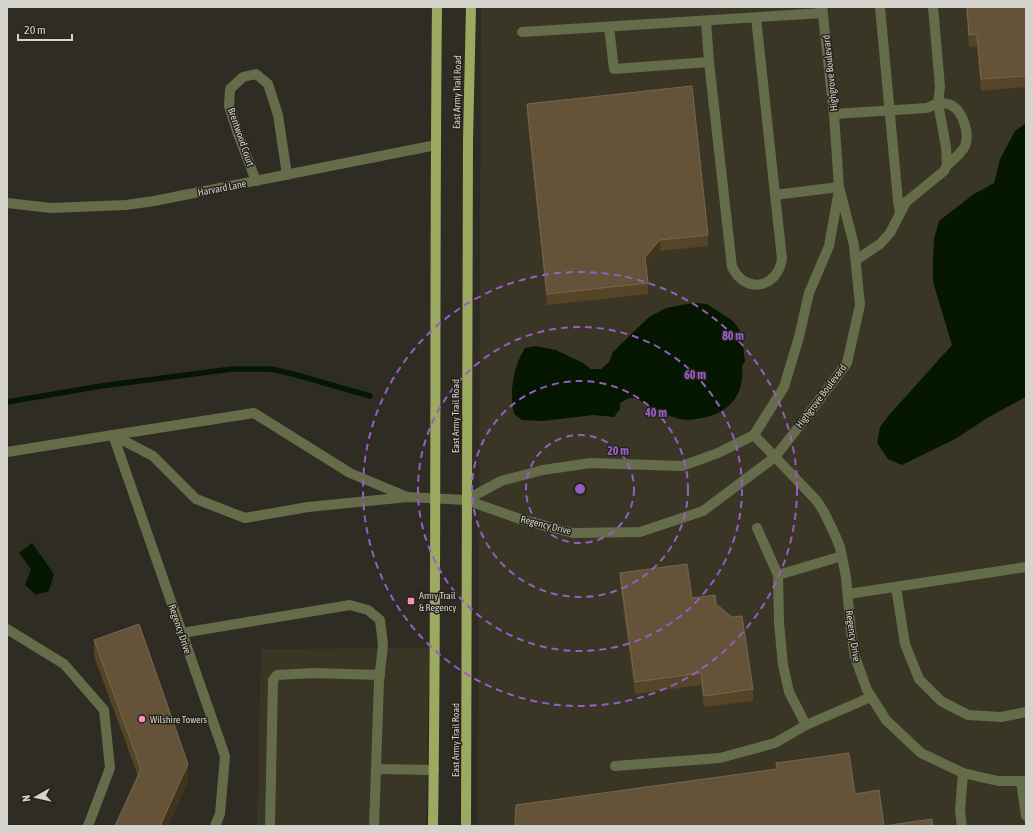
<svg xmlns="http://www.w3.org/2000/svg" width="1033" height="833" viewBox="0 0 1033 833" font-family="'Asap Condensed',sans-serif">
<rect width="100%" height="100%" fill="#2f2d23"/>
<!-- built -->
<g fill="#3a3626">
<polygon points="481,7 1026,7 1026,826 478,826"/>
<polygon points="429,648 426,826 257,826 261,649"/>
</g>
<!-- water -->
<g fill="#051700">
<polygon points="1026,123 1026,397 1011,405 987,418 957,438 902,465 888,459 877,443 880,427 889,415 952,345 933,282 933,261 934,239 939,221 974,194 994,183 1000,159 1015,131"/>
<path d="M696,303l11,1 26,17 6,8 3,10 3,22 -3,5c3,28 -12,47 -40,52 -7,1 -14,3 -22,1 -15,-3 -30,-13 -45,-21h-6l-9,5v6l-6,8 -21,-2 -50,6 -21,-1 -8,-6c-5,-22 -1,-47 11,-66l10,-2 21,4 27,13 8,6h10l8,-7 4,-10 7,-7 29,-28 17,-9 21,-4z"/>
<polygon points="32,543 54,574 49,591 36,595 25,585 31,569 19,553"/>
</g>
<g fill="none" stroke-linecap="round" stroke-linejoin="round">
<!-- stream -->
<polyline stroke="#051700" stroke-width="5.5" points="7,402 101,386 232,369 271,369 293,374 370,396"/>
<!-- minor -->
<g stroke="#656c49" stroke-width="10">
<polyline points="880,7 898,201 900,213"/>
<polyline points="609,27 614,69 709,62 706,21"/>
<polyline points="522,32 823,13"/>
<path d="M709,62l23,205c13,27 45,22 50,-8l-26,-241"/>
<polyline points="834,114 927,108 938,103 940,87 933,7"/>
<polyline points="256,181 238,134 229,106 230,89 243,77 256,74 268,84 278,115 287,175"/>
<polyline points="775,195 839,187"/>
<polyline points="7,203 51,208 126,205 154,201 436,145"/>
<path d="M856,260l24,-16 10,-11 16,-31 38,-31 3,-6 -1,-18 -8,-44c4,0 9,0 13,2 12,6 19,29 14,41 -4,8 -11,13 -18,19"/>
<polyline points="113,435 153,456 196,499 245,518 308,507 408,497 466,500 520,519 573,533 640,532 703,511 775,457 804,420 847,363 860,305 854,245 839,187 834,114 822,7"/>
<polyline points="113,435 254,413 350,473 405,496"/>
<polyline points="754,435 817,501 824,512 835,535 840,547 846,577 851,632 855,657 867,690 886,720 921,753 963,773 998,781 1026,781"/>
<polyline points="754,435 784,387 799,337 809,293 829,246 839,190"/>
<polyline points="7,452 113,435 225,756 220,814 215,826"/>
<polyline points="466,500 501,481 543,470 590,463 682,466 718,453 754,435"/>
<polyline points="757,528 778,575 779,623 783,665 789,692 806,725 871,697"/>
<polyline points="778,575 842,556"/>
<polyline points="896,587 905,644 919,679 941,701 968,715 1001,717 1026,712"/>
<polyline points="848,594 1026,567"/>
<polyline points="7,629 64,664 104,710 110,768 88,826"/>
<polyline points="182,633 350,605 368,610 380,620 383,645 379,681 376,769 434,770"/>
<polyline points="615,766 720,758 775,743 806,725"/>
<polyline points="1021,781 1026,816"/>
<polyline points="270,826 273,680 277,675 313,673 380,675"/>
<polyline points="374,826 376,769"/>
<polyline points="962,826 960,811 963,773"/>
</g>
<!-- major -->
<g stroke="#9ca961" stroke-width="10">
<path d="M433,826c4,-273 1,-546 4,-819"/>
<polyline points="466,826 468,140 471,7"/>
</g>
</g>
<!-- wall -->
<g fill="#564426">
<polygon points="966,7 1026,7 1026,87 981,91 977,46 969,47"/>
<polygon points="527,104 708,235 708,246 660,251 646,268 648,283 648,294 547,305 527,116"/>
<polygon points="620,573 692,598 716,604 753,689 753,701 704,707 701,685 635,694 620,585"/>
<polygon points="94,640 188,781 168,826 115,826 138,776 94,656"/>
</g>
<!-- shaded-wall -->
<g fill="#41341d">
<polygon points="660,240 660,251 645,269 645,257"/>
<polygon points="188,764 188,781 168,826 160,826"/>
</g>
<!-- building -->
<g fill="#645338" stroke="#76674f">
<polygon points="967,7 1026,7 1026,76 981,79 977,34 969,35"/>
<polygon points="692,86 708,235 660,240 645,257 648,283 547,294 527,104"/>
<polygon points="687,564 692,598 715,595 716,604 732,617 742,616 753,689 704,696 701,673 635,682 620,573"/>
<polygon points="139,624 188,764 160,826 115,826 141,769 94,640"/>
<polygon points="849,753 855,794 879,790 884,826 932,819 933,826 515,826 516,805 777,769 776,763"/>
</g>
<!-- distance rings -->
<g fill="none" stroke="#965ec3" stroke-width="2" stroke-dasharray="7 5">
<circle cx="580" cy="489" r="54"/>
<circle cx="580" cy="489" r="108"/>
<circle cx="580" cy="489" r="162"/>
<circle cx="580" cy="489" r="217"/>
</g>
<!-- markers -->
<g fill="#fd8ebf" stroke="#25231a" stroke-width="1.5">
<rect x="407" y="597" width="8" height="8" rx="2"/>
<circle cx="142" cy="719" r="4"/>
</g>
<g text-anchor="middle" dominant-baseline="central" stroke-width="3" stroke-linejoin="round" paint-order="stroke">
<!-- street labels -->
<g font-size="10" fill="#d4d3cd" stroke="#25231a">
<text transform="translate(830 73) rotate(-96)">Highgrove Boulevard</text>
<text transform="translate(457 92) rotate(-89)">East Army Trail Road</text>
<text transform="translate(241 137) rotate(71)">Brentwood Court</text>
<text transform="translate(222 188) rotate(-11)">Harvard Lane</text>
<text transform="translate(821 396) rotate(-53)">Highgrove Boulevard</text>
<text transform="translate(455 416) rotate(-90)">East Army Trail Road</text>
<text transform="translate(546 525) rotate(14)">Regency Drive</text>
<text transform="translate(180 629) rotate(71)">Regency Drive</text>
<text transform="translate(853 636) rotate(81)">Regency Drive</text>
<text transform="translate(455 740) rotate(-90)">East Army Trail Road</text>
</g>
<!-- poi labels -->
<g font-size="10" fill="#d4d3cd" stroke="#25231a" text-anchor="start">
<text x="419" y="595">Army Trail<tspan x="419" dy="12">&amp; Regency</tspan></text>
<text x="150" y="719">Wilshire Towers</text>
</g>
</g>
<circle cx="580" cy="489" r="6" fill="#965ec3" stroke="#25231a" stroke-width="2"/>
<g font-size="12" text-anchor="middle" font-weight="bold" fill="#965ec3" stroke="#25231a" stroke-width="3" stroke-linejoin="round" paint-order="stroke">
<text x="733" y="340">80 m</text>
<text x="695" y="379">60 m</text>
<text x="656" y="417">40 m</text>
<text x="618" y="455">20 m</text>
</g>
<!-- border -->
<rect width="1033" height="833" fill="none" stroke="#d4d3cd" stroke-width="16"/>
<!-- north arrow -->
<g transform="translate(36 797) rotate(262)" stroke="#25231a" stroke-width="3" paint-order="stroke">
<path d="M0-3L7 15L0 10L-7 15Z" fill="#d4d3cd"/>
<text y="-6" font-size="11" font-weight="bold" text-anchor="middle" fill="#d4d3cd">N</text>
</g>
<!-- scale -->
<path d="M18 34v6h54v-6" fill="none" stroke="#d4d3cd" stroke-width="2"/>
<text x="24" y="34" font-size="12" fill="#d4d3cd" stroke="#25231a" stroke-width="3" paint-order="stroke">20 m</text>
</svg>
